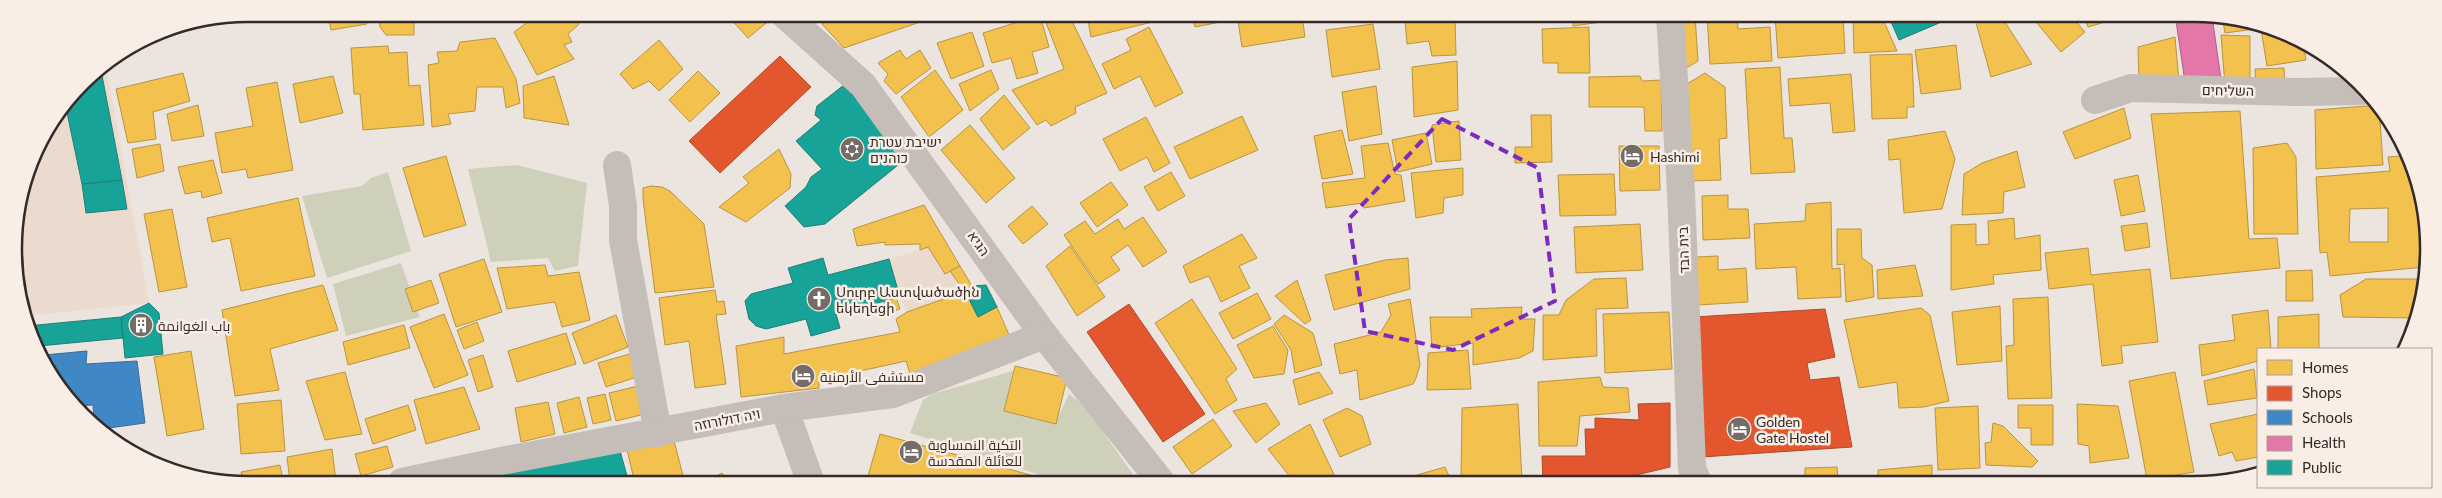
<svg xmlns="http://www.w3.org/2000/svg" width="2442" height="498" viewBox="0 0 2442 498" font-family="Lato,Cairo,'Noto Sans Armenian',Heebo,sans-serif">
<rect width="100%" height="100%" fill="#ece4df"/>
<!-- green -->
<g fill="#cfd0b9">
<polygon points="517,165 587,183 578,266 555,271 548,258 491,262 468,169"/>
<polygon points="388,172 411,251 327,278 302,196 362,186 371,178"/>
<polygon points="401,263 420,317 346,336 333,284"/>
<polygon points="1013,371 1004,411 1055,424 1069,394 1085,406 1139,483 1065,483 910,433 923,400 932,394"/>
</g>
<!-- plaza -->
<g fill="#ebdbce">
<polygon points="106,67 149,303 25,316 14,234 32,159 83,82"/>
<polygon points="928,247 945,274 950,271 967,295 952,296 907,312 900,297 889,259"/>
</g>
<!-- homes -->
<g fill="#f2c14e" stroke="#b99442" fill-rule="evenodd">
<polygon points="328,14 365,14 367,24 331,30"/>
<polygon points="382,14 424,14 424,19 414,20 414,35 386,35 380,27 379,19"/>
<polygon points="539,14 584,14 578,25 568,34 572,42 564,45 574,59 537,75 514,32"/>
<polygon points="766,14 771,19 748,38 727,15"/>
<polygon points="835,14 928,14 929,19 844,48 822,24"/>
<polygon points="1040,15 1049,47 1032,52 1038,73 1017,79 1011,58 992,63 983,33"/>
<polygon points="1069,15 1107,93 1075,107 1076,113 1051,126 1046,120 1037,125 1012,90 1064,69 1045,20"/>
<polygon points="1087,15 1181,15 1091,37"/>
<polygon points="1192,15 1230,15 1231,20 1195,27"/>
<polygon points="1237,15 1302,15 1305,37 1242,47"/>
<polygon points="1572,15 1638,15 1638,17 1573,26"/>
<polygon points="1659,15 1695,15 1698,61 1685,69"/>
<polygon points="1707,15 1737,15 1738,29 1770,27 1772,61 1710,64"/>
<polygon points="1775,15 1843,15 1845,53 1778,58"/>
<polygon points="1853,15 1881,15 1897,51 1854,53"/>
<polygon points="1982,15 2001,16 2032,64 1991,77 1975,19"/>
<polygon points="1455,16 1456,55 1432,56 1429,41 1407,44 1405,21"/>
<polygon points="2031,16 2071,16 2085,32 2061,52"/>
<polygon points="2084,16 2125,16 2088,27"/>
<polygon points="2222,16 2254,26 2255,29 2225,33"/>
<polygon points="1373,24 1380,69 1332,77 1326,30"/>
<polygon points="1149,27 1183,93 1155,107 1140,76 1114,89 1102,64 1131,50 1126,39"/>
<polygon points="1589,27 1590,73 1558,73 1558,63 1543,63 1542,29"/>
<polygon points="2261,29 2303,43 2306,60 2267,66"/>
<polygon points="165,30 167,38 142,43 159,32"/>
<polygon points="972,32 984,66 951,79 937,43"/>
<polygon points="2221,35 2250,36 2250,86 2225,86"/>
<polygon points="2175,37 2179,82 2139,82 2138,47"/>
<polygon points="495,38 516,79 520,103 506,108 503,87 477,87 475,111 448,114 451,124 432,127 428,65 439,63 437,52 457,51 460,42"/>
<polygon points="659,40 683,69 659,91 649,81 633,89 620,74"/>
<polygon points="1956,45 1961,89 1921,94 1915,50"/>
<polygon points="388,46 389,53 407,52 409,86 420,85 424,125 363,130 360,94 354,94 351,48"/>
<polygon points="900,50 906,59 920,50 931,68 896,94 884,81 888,74 878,63"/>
<polygon points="1912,54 1914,107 1907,107 1907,118 1872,119 1870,55"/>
<polygon points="1457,61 1458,110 1414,117 1412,67"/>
<polygon points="1780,67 1784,138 1792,138 1795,172 1751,174 1745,69"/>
<polygon points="2284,68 2285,86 2256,87 2255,69"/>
<polygon points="935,70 963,110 929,137 901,97"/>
<polygon points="991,70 999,89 970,111 959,84"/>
<polygon points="698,71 720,93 690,122 669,100"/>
<polygon points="183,73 190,101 153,112 156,139 128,143 116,89"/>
<polygon points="1705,73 1725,87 1727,138 1719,139 1721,180 1689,181 1687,84"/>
<polygon points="1851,74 1855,131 1833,133 1830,103 1790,106 1788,79"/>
<polygon points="333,76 343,113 300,123 293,84"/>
<polygon points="554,76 569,125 524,118 523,86"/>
<polygon points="1640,76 1642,81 1661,80 1662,131 1645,131 1644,107 1589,107 1589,77"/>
<polygon points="277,82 293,170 248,178 246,169 222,173 215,133 253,126 246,88"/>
<polygon points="1376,86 1382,134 1349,141 1342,92"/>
<polygon points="1004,95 1030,128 1003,150 980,119"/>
<polygon points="198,105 204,136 172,141 167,114"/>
<polygon points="2379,105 2383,165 2316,169 2315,110"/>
<polygon points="2124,108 2131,138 2075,159 2063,132"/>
<polygon points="2240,111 2249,239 2277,238 2280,268 2171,279 2151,114"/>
<polygon points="1531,115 1551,115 1552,162 1515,163 1515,147 1532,147"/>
<polygon points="1242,116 1258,150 1190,179 1174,147"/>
<polygon points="1146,117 1170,163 1154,172 1147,157 1120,171 1103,139"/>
<polygon points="1459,121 1461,160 1436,162 1432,125"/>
<polygon points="970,125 1015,178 986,203 941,150"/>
<polygon points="1342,130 1353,174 1322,179 1314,136"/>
<polygon points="1945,131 1955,159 1942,209 1904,213 1900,159 1889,160 1888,140"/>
<polygon points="1426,133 1432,164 1398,172 1392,140"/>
<polygon points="1388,143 1395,174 1401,175 1405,201 1364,208 1363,203 1326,208 1322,183 1365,178 1361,146"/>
<polygon points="2287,143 2296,157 2298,234 2254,234 2253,148"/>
<polygon points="160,144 164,171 137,178 132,149"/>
<polygon points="1619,146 1659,146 1660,190 1620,191"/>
<path d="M2400,147l20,41 5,79 -95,9 -3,-24 -7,1 -4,-76 74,-6 -2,-14 13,-1zM2388,208v34h-39l1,-33z"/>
<polygon points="779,149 791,174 790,188 746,222 719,207 749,183 743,177"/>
<polygon points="2017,151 2025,187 2004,192 2003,213 1962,215 1964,174 1982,163"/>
<polygon points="446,156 466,225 424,237 403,168"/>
<polygon points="213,160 222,193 202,198 201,191 185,194 178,167"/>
<polygon points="1463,168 1463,195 1444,198 1443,213 1416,218 1411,173"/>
<polygon points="1171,172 1185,196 1158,211 1144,187"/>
<polygon points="1614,174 1616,215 1560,216 1558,175"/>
<polygon points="2138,175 2145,211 2121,216 2114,180"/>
<polygon points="1111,182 1128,205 1097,227 1080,203"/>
<polygon points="651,186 662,187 670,191 704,224 714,287 655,293 643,199 643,188"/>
<polygon points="1728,195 1728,209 1748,209 1750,238 1703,240 1702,196"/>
<polygon points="298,198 315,276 241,291 230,238 212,242 207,218"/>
<polygon points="1831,202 1832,269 1840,268 1841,297 1798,299 1796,267 1756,269 1754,224 1805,221 1806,204"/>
<polygon points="924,205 960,266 945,274 928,247 920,250 920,244 885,245 885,242 857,246 853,229"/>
<polygon points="1032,206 1048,224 1023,244 1008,226"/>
<polygon points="172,209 187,287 159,292 144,214"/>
<polygon points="1143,217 1167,252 1143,267 1128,245 1111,257 1120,270 1098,284 1064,235 1085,221 1095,234 1118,219 1124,229"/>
<polygon points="2014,218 2015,239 2040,235 2041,270 1993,275 1994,284 1951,290 1951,225 1976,224 1976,245 1989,244 1988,221"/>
<polygon points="2147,223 2150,247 2125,251 2121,226"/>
<polygon points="1640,224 1643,270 1576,273 1574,227"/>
<polygon points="1837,229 1861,229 1862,258 1872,265 1874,297 1846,302 1844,264 1837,265"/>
<polygon points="1242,234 1257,258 1239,266 1250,288 1221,302 1209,276 1190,283 1183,266"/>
<polygon points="1070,246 1105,297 1077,316 1046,266"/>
<polygon points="2088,248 2091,275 2150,269 2158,342 2121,346 2123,363 2102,366 2093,284 2049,289 2045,253"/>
<polygon points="1718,256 1718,270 1746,268 1748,302 1698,305 1696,257"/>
<polygon points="1408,258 1410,289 1334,310 1325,275 1385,260"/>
<polygon points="484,259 502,312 456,327 439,274"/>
<polygon points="545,265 548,276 579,272 590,320 562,327 555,302 507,309 497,268"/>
<polygon points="1915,265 1923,296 1878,299 1877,270"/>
<polygon points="960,266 972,286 967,295 950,271"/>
<polygon points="2312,270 2313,301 2286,301 2286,271"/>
<polygon points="1626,278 1628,308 1596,309 1597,356 1543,360 1543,315 1559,315 1566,300 1594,279"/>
<polygon points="2366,279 2421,279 2419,302 2414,318 2343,317 2340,295"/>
<polygon points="431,280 439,303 413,312 405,289"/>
<polygon points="1297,280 1311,320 1305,324 1275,296"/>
<polygon points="323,285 338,330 270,349 279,390 235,396 222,310"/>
<polygon points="715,290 717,302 724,301 726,314 716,315 726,384 695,388 689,341 665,345 659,298"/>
<polygon points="1257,293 1271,319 1233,339 1219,313"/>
<polygon points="967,295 978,317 997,307 1013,344 911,377 906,361 819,380 819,388 741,397 736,346 784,337 784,354 900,332 896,319 907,312 952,296"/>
<polygon points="896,297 900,309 888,313 884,301"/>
<polygon points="2048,297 2052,398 2008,399 2006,346 2014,345 2013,299"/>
<polygon points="1192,299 1237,369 1226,379 1237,400 1215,414 1155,323"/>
<polygon points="1410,299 1420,365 1416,378 1413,384 1360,400 1357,370 1340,374 1334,344 1381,332 1391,315 1388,304"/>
<polygon points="2000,306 2002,361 1957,365 1952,312"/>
<polygon points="1522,307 1521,319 1535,319 1533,351 1519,358 1473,365 1473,343 1432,348 1430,317 1472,317 1471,309"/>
<polygon points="1921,308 1930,315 1949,401 1924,407 1899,408 1897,382 1859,388 1844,320"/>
<polygon points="2268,310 2271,349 2258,349 2258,361 2202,376 2199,345 2235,340 2232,315"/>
<polygon points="1669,312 1672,369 1605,373 1603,314"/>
<polygon points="444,314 468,375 434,388 410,327"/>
<polygon points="2319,314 2319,349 2278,349 2278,317"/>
<polygon points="616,315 628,347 584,364 572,333"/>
<polygon points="1284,315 1313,333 1322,365 1295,373 1291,350 1274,324"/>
<polygon points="477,322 484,341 464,349 457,330"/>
<polygon points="404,325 410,348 348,365 343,342"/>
<polygon points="1273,326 1288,350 1284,374 1254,378 1237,345"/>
<polygon points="566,333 576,364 517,382 508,351"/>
<polygon points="1468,350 1471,389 1427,390 1428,353"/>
<polygon points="191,351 204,429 167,436 154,357"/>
<polygon points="633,353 640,376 606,387 598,363"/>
<polygon points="483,355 493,387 478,392 468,360"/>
<polygon points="1015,366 1067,378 1056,424 1004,411"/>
<polygon points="2254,369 2257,398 2208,405 2204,381"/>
<polygon points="345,372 362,434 325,440 306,381"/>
<polygon points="1319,372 1333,393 1299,405 1293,380"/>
<polygon points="2175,372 2194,472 2147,480 2129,381"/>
<polygon points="1600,377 1603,387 1628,388 1630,412 1580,416 1577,446 1539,446 1538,382"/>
<polygon points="638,386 645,414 616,421 609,393"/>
<polygon points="464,387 480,429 426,444 414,400"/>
<polygon points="605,394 611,420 593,424 587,398"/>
<polygon points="579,397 587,427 564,433 557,403"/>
<polygon points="281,400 285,451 241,454 237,404"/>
<polygon points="548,402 555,434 521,442 515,408"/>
<polygon points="1266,403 1280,424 1256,443 1233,411"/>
<polygon points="1518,404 1522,481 1461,480 1462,408"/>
<polygon points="2077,404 2118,406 2129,458 2090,463 2089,446 2078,444"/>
<polygon points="408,405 416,430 373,444 365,419"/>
<polygon points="2018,405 2053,405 2053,445 2031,445 2031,428 2018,428"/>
<polygon points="1978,406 1980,468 1938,470 1935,408"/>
<polygon points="1347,408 1362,416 1371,444 1340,457 1323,420"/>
<polygon points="2258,414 2258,457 2236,461 2232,452 2219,456 2210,424"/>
<polygon points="1213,419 1232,446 1192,474 1173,447"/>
<polygon points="1993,423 2003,426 2038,461 2032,467 1986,465 1985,443 1991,442"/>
<polygon points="1310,424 1338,483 1281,483 1290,477 1268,449"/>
<polygon points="880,434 1016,471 1058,483 866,483"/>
<polygon points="674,441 685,483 635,483 627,450"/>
<polygon points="387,446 393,467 361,476 355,454"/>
<polygon points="332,449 336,482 290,482 287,457"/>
<polygon points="280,465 283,482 243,482 241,472"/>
<polygon points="1932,465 1932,484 1878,483 1878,470"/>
<polygon points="1445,467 1452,483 1420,483 1417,475"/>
<polygon points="1837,467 1838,480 1851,480 1851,483 1805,483 1805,468"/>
<polygon points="722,473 732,483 704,483"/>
<polygon points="1779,480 1779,483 1725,483"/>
</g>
<!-- shops -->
<g fill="#e4572e" stroke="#b04a2c">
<polygon points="780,56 811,87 720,173 689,141"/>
<polygon points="1129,304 1205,414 1163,442 1087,332"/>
<polygon points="1825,309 1835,357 1807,363 1810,380 1839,377 1852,447 1702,457 1694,317"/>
<polygon points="1670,403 1670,467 1603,483 1543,483 1542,456 1586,456 1585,429 1595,429 1595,418 1639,420 1638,404"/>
</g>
<!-- schools -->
<g fill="#3f88c5" stroke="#3c6c96">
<polygon points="87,351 86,364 137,361 145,423 102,429 94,422 93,405 75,406 72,404 44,355"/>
<polygon points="228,476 228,482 208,479"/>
</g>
<!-- health -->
<polygon fill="#e377a8" stroke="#af6081" points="2212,16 2221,79 2185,82 2176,21"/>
<!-- public -->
<g fill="#17a398" stroke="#207f76">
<polygon points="1888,15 1958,15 1899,40"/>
<polygon points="101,70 122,180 82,184 66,108 83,82"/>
<polygon points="844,85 908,157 825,224 804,227 785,206 806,187 811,177 822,169 796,141 821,120 815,115 817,106"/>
<polygon points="122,180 127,209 86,213 82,184"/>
<polygon points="823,258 828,275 889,259 900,297 836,314 840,328 811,336 806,319 766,329 756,326 749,319 745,301 751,294 793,283 788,268"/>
<polygon points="986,285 997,307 978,317 967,295 972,286"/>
<polygon points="149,303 159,313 163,354 125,358 121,317"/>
<polygon points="121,317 123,338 39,346 27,326"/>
<polygon points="619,447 629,483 481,482 478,472"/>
</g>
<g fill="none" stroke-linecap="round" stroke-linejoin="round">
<!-- pedestrian -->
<g stroke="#c5bdb8" stroke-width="28">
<polyline points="784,14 863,85 1044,335 1162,483"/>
<polyline points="1670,15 1681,192 1692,468 1698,483"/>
<polyline points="2095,100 2131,88 2295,92 2362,91"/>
<polyline points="784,408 811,483"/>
</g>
<!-- minor -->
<g stroke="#c5bdb8" stroke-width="28">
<polyline points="617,165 623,206 623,240 658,433"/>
<polyline points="402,482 501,461 784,408 893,394 1044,335"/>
</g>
</g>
<!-- marked area -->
<path fill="none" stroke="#7b2cbf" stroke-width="4" stroke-dasharray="10 6" stroke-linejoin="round" d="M1442,119l96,49 17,133 -102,49 -88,-19 -16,-112z"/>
<!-- icons -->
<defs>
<g id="synagogue-disc" transform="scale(1.25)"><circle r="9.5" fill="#756b67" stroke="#f9eee6"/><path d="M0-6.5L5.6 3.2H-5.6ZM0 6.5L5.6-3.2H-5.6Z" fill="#fff"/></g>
<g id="hotel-disc" transform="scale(1.25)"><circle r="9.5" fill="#756b67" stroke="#f9eee6"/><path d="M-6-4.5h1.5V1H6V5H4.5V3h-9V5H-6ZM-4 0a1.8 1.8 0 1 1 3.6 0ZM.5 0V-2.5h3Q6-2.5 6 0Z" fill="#fff"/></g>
<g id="church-disc" transform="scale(1.25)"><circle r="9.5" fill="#756b67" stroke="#f9eee6"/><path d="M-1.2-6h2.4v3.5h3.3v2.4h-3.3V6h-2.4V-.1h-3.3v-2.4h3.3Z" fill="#fff"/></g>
<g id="building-disc" transform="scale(1.25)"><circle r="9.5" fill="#756b67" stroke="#f9eee6"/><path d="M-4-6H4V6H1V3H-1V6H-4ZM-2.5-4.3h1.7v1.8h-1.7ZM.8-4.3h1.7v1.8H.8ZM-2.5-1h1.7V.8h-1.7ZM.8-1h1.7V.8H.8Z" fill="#fff"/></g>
</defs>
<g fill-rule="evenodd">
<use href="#synagogue-disc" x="852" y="149"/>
<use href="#hotel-disc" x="1632" y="156"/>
<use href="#church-disc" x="819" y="299"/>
<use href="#building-disc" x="141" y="325"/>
<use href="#hotel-disc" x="803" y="376"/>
<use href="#hotel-disc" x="1739" y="429"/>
<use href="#hotel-disc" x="911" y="452"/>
</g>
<g text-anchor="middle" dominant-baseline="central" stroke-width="5" stroke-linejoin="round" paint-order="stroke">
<!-- street labels -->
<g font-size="14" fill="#352a27" stroke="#f9eee6">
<text transform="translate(2228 90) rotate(1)">השליחים</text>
<text transform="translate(979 243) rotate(55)">הגיא</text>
<text transform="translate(1683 250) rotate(-92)">בית הבד</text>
<text transform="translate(727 419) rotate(-11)">ויה דולורוזה</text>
</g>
<!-- poi labels -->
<g font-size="14" fill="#352a27" stroke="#f9eee6" text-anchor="start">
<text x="870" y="141">ישיבת עטרת<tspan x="870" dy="16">כוהנים</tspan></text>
<text x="1650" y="156">Hashimi</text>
<text x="836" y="291">Սուրբ Աստվածածին<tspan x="836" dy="16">եկեղեցի</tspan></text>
<text x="158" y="325">باب الغوانمة</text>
<text x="820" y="376">مستشفى الأرمنية</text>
<text x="1756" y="421">Golden<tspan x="1756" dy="16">Gate Hostel</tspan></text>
<text x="928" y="444">التكية النمساوية<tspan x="928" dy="16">للعائلة المقدسة</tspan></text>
</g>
</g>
<!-- crop -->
<path d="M0 0H2442V498H0ZM248 22H2194A226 226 0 0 1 2420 248V250A226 226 0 0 1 2194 476H248A226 226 0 0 1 22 250V248A226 226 0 0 1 248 22Z" fill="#f9eee6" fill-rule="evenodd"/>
<path fill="none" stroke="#352a27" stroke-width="2.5" d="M248 22H2194A226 226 0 0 1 2420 248V250A226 226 0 0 1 2194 476H248A226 226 0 0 1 22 250V248A226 226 0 0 1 248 22Z"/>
<!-- legend -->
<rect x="2257" y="348" width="175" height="140" fill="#f9eee6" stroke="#aba09a"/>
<rect x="2267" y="360" width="25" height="15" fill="#f2c14e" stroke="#aba09a"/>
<text x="2302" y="373" font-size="15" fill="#352a27">Homes</text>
<rect x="2267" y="386" width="25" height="15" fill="#e4572e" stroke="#aba09a"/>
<text x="2302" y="398" font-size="15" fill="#352a27">Shops</text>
<rect x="2267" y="410" width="25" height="15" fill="#3f88c5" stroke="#aba09a"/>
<text x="2302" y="423" font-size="15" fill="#352a27">Schools</text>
<rect x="2267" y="436" width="25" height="15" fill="#e377a8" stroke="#aba09a"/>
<text x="2302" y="448" font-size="15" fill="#352a27">Health</text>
<rect x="2267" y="460" width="25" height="15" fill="#17a398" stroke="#aba09a"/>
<text x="2302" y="473" font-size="15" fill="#352a27">Public</text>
</svg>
